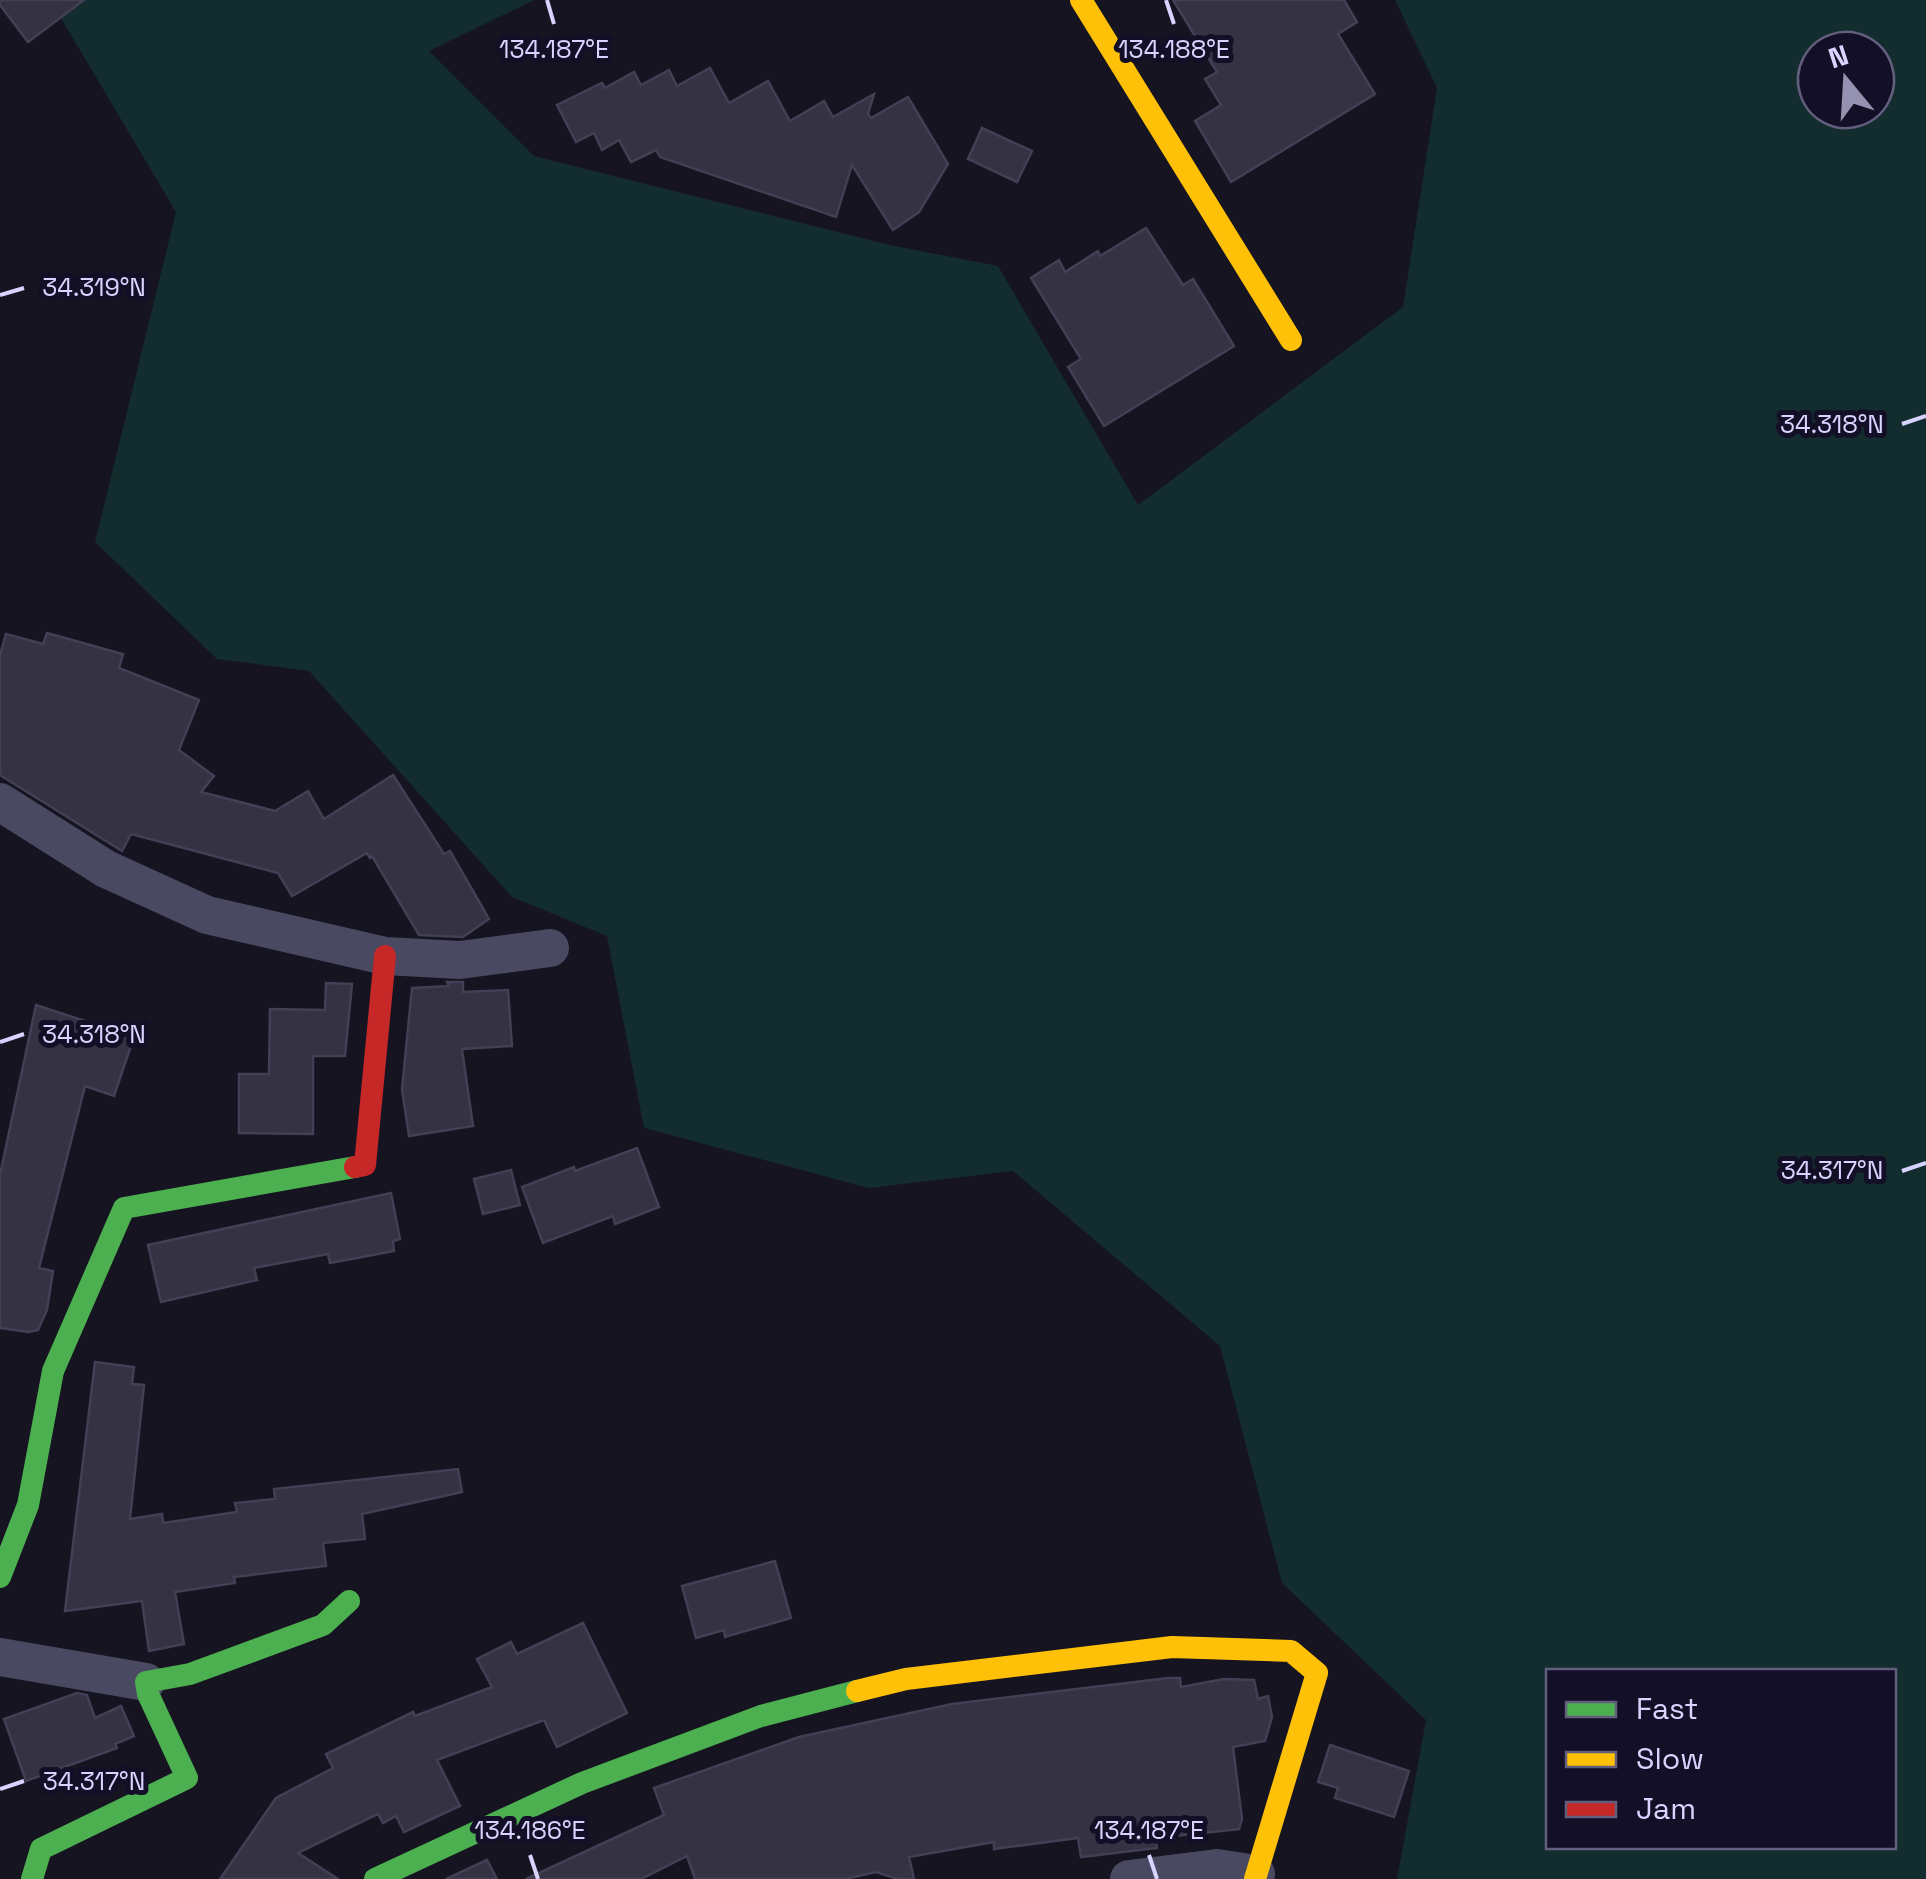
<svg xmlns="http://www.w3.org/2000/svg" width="1926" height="1879" viewBox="0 0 1926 1879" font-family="'Space Grotesk',sans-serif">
<rect width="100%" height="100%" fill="#161421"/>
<!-- green -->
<path fill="#132c2d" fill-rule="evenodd" d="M60,0h474l-105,51 105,105 356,89 108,21 140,239 265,-198 34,-219 -42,-88h531v1879h-529l29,-159 -144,-137 -62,-237 -207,-175 -144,17 -225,-60 -37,-192 -95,-39 -203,-226 -92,-12 -122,-117 81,-330 -121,-204zM1816,50h60v60h-60zM1548,1672h346v174h-346z"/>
<!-- building -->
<g fill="#343243" stroke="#433f54" stroke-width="2.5">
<polygon points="0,0 84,0 28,42 0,5"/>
<polygon points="1173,0 1344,0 1357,22 1338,34 1375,94 1231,182 1195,121 1221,105 1205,79 1217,72"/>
<polygon points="710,68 729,103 768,81 790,121 824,101 833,117 874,94 868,114 871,118 908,97 948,164 919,212 893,230 852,165 836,217 660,157 656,150 631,162 619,140 602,150 594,133 576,142 557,105 602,83 605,88 634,72 641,85 669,70 677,86"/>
<polygon points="982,128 1032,151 1017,182 968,159"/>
<polygon points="1146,228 1183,285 1193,279 1234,346 1104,426 1068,367 1081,359 1031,278 1059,260 1065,272 1098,251 1100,256"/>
<polygon points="47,633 123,654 119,668 199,700 179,750 214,776 201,792 275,811 308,791 324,819 393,775 444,854 450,851 489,919 463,937 419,935 372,856 370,858 367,853 292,896 278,873 131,834 122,851 0,775 0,655 6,634 43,644"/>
<polygon points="447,982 463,982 463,992 508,990 512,1046 462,1049 473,1126 409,1136 402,1089 412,988 449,986"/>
<polygon points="326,983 352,984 345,1056 313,1056 313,1134 239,1133 239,1074 269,1074 270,1009 325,1010"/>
<polygon points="36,1005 134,1037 114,1096 85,1086 39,1268 53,1271 47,1310 38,1330 29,1332 0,1328 0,1175"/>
<polygon points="637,1148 659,1207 615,1224 613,1216 543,1243 522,1187 574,1167 575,1171"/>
<polygon points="511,1170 520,1205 483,1214 474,1179"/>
<polygon points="391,1193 400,1239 393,1241 394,1251 330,1263 328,1254 254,1268 257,1280 161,1302 148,1245"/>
<polygon points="95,1362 134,1367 132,1384 144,1385 130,1519 162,1514 163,1523 230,1513 237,1512 235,1503 275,1499 274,1489 458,1469 462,1492 362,1514 365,1539 323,1543 326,1566 234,1577 235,1583 175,1592 184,1644 149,1651 142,1601 65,1611"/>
<polygon points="775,1561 791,1618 725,1637 724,1630 696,1638 682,1586"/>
<polygon points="583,1623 627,1713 557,1747 544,1720 437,1760 460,1806 404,1832 396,1816 383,1823 378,1814 298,1853 338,1879 220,1879 276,1798 333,1768 326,1754 413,1712 415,1716 492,1687 477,1659 511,1642 517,1654"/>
<polygon points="1168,1678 1180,1678 1181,1687 1224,1679 1254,1680 1258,1699 1268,1696 1272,1717 1265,1741 1233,1747 1242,1819 1239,1829 1156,1838 1157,1848 1081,1857 1078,1838 994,1849 994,1842 909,1857 914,1879 898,1879 876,1872 845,1879 695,1879 687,1856 641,1879 526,1879 664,1815 654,1788 799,1737 952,1704"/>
<polygon points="77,1693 87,1695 95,1718 121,1706 134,1736 115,1744 117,1748 26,1781 4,1719"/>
<polygon points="1330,1745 1409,1771 1394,1817 1335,1798 1338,1788 1318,1782"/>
<polygon points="487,1860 497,1879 446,1879"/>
</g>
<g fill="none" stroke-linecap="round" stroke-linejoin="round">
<!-- street -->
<g stroke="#4a4962" stroke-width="38">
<polyline points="0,802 106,869 207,915 385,956 460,960 550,948"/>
<polyline points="0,1657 146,1682"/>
<polyline points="1129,1879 1217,1868 1256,1874"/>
</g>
<!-- fast -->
<g stroke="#4caf50" stroke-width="22">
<polyline points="0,1577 28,1505 53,1371 124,1208 355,1167"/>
<polyline points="32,1879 41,1849 187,1778 148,1694 146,1682 190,1674 323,1625 349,1601"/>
<polyline points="375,1879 582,1783 761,1716 857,1691"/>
</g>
<!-- slow -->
<g stroke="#ffc107" stroke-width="22">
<polyline points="1081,0 1291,340"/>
<polyline points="857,1691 906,1679 1172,1647 1291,1651 1317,1673 1255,1879"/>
</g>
<!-- jam -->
<polyline stroke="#c62828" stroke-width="22" points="355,1167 365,1165 385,956"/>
</g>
<!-- ticks -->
<path fill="none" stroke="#d9d4ff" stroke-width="4" d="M547,0l7,24M1166,0l8,24M0,295l24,-7M1902,424l24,-8M0,1042l24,-8M1902,1171l24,-8M0,1789l24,-8M530,1855l8,24M1149,1855l8,24"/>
<g font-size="25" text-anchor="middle" fill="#d9d4ff" stroke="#130f26" stroke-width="10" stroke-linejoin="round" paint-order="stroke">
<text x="554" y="58">134.187°E</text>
<text x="1174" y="58">134.188°E</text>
<text x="94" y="296">34.319°N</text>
<text x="1832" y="433">34.318°N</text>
<text x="94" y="1043">34.318°N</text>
<text x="1832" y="1179">34.317°N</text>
<text x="94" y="1790">34.317°N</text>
<text x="530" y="1839">134.186°E</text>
<text x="1149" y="1839">134.187°E</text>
</g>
<!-- legend -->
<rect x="1546" y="1669" width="350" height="180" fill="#130f26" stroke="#625e7d" stroke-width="2.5"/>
<rect x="1566" y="1702" width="50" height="15" fill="#4caf50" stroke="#625e7d" stroke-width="2.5"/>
<text x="1636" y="1719" font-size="30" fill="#d9d4ff">Fast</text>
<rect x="1566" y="1752" width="50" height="15" fill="#ffc107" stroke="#625e7d" stroke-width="2.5"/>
<text x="1636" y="1769" font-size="30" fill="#d9d4ff">Slow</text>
<rect x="1566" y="1802" width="50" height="15" fill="#c62828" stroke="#625e7d" stroke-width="2.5"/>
<text x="1636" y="1819" font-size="30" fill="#d9d4ff">Jam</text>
<!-- north arrow -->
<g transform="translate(1846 80) rotate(342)"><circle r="48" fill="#130f26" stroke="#625e7d" stroke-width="2.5"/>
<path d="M0-8L18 38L0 25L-18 38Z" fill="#9591b1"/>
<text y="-15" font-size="28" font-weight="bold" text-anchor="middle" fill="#d9d4ff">N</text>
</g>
</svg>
